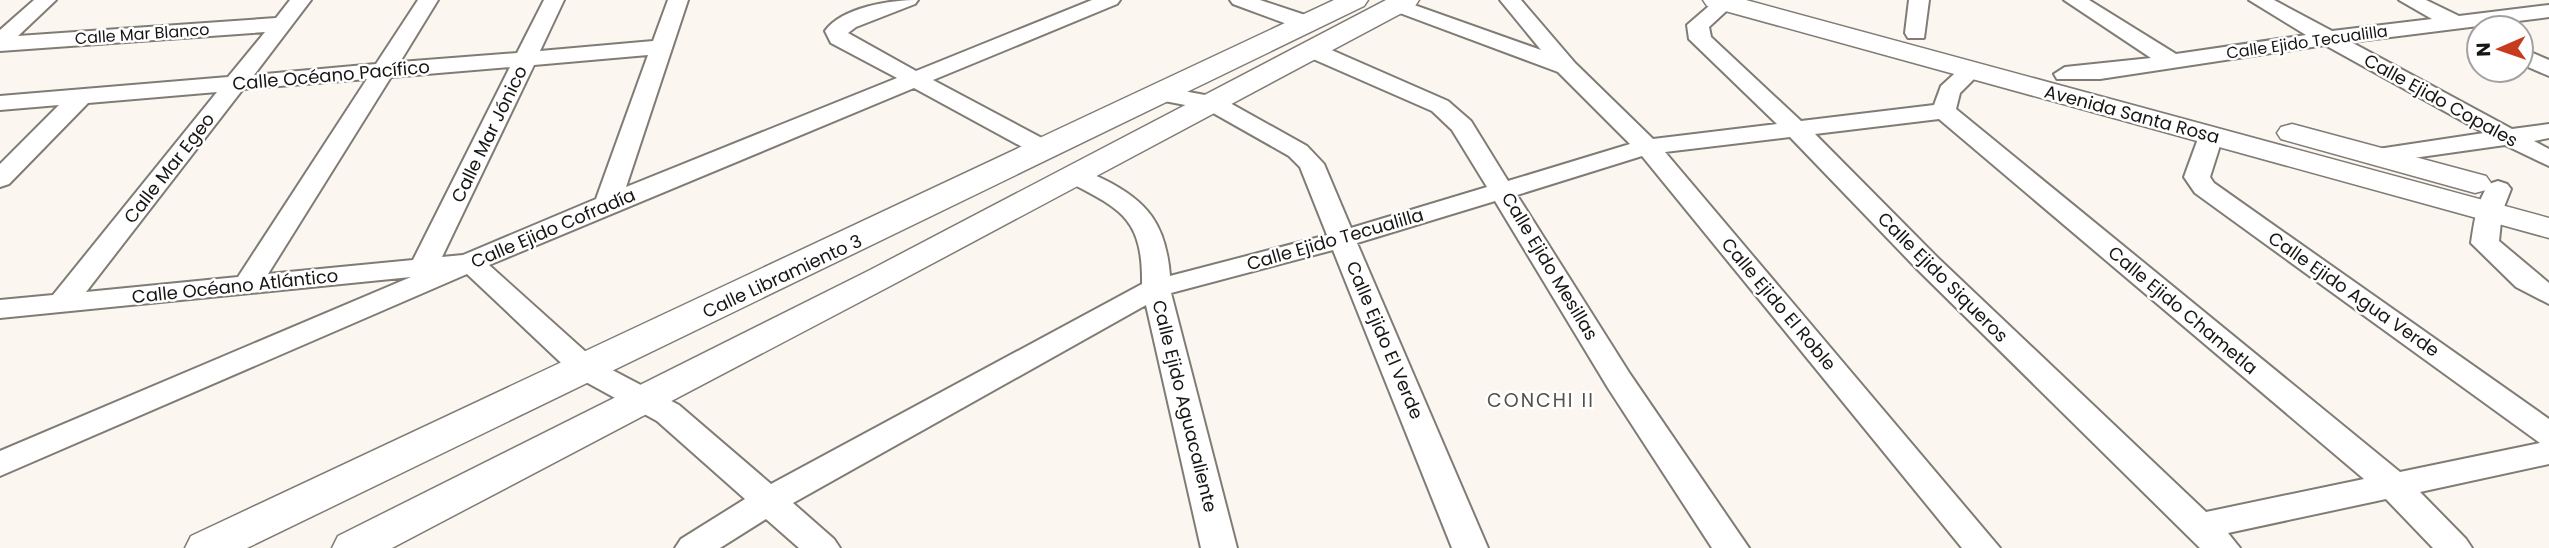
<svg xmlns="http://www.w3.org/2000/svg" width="2549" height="548" viewBox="0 0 2549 548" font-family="Poppins,sans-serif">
<rect width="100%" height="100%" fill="#fbf6ef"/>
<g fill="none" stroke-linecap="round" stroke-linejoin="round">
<!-- minor casing -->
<g stroke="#807c75" stroke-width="4">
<g id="minor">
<path d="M34,0h22l-38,36 258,-18 14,-18h21l-57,75 122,-11 42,-64h20l-38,62 117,-9 27,-53h20l-24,51 113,-10 15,-41h20l-62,187 271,-109 -66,-35 -6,-12c17,-24 66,-31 93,-31l-3,4 -59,23 -8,6 68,38 176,-71h28l-3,4 -184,76 122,65 3,5 -3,5h-18l-123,-67 -425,177 108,97 82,43 92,79 371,-200c1,-67 -22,-75 -75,-103l-4,-5 4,-5c14,-4 23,2 36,8 45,22 63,46 67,97l157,-41 -27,-68 -11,-11 -83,-47 -52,-10 -4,-5 4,-5 8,-2 59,11 86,48 17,18 27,64 136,-41 -35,-57 -20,-19 -128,-56 -3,-5 3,-5h16l128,56 23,20 37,60 122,-37 -72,-72 -169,-63 -3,-4 5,-5 12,1 138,49 -41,-50h21l54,63 78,76 124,-15 -88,-85 -2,-14 29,-25h17l2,3 -26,24 2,10 90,84 133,-16 7,-19 23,-21h16l3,5 -23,23 -4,16 444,363 140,-29 -345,-250 -11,-16 15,-41 3,-5h18l3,5 -13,41 4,6 335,236v45l-129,28 46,47 6,9h-39l-47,-49 -158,34 12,15h-40l-282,-278 -128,-133 -125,15 335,396h-38l-320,-392 -125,39 113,179 119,174h-37l-104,-160 -113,-187 -138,42 131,305h-36l-119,-298 -162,43 66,255h-36l-55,-243 -353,198 41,36 6,9h-41l-33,-29 -46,29h-45l6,-9 64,-40 -88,-78 -82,-45 -108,-102 -467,202v-25l411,-174 -411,41v-18l53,-5 164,-203 -129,11 -79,81 -9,3v-23l59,-59 -59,5v-14l228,-19 37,-45 -265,19v-21zM648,55l-52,144 -133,56 -21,2 92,-192zM510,67l-97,193 -145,14 123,-197zM367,79l-129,198 -152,15 157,-203zM1939,119l425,360 -158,33 -268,-254 -123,-124z"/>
<polygon points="1230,0 1260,0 1314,18 1317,23 1306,29 1298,28 1233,4"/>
<polygon points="1909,0 1929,0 1924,38 1908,38 1905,33"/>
<polygon points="2064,0 2089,0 2176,54 2306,35 2249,0 2274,0 2332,31 2432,19 2399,0 2426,0 2459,16 2549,5 2549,17 2351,42 2512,129 2549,124 2549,138 2534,141 2549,149 2549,166 2505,145 2378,163 2369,161 2366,156 2369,151 2378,149 2484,133 2325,45 2100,79 2057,79 2054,74 2065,67 2151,58"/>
<polygon points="2521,48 2549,60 2549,76 2521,64"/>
<path d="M2498,181l9,3 4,5 -9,23 -3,29 50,42v21l-33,-17 -45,-44c3,-21 6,-42 18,-59z"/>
</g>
</g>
<!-- tertiary casing -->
<g stroke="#807c75" stroke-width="3">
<g id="tertiary">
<polygon points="1334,0 1368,0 1364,6 247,548 185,548 191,536"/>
<polygon points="1386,0 1419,0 1415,6 894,284 392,548 332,548 338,536 870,270"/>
<polygon points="1703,0 1746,0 2549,218 2549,238 1707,6"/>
<polygon points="2292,124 2486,176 2491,183 2486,190 2475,193 2281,139 2277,133 2281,127"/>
</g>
</g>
<!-- minor -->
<use href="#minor" fill="#fff" fill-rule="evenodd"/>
<!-- tertiary -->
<use href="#tertiary" fill="#fff" fill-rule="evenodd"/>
</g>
<g text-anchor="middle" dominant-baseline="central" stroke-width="5" stroke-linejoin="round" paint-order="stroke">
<!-- far-street labels -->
<g font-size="16" fill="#181614" stroke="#fff">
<text transform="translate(142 34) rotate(-4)">Calle Mar Blanco</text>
<text transform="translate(2307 42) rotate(-8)">Calle Ejido Tecualilla</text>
</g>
<!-- street labels -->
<g font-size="18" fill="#181614" stroke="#fff">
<text transform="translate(331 75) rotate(-5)">Calle Océano Pacífico</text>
<text transform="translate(2441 100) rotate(29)">Calle Ejido Copales</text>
<text transform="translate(2132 114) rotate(15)">Avenida Santa Rosa</text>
<text transform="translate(489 134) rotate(-64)">Calle Mar Jónico</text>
<text transform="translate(169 168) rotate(-52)">Calle Mar Egeo</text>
<text transform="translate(553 228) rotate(-23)">Calle Ejido Cofradía</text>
<text transform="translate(1335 239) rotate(-16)">Calle Ejido Tecualilla</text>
<text transform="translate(1550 266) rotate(59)">Calle Ejido Mesillas</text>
<text transform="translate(782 276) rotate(-25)">Calle Libramiento 3</text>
<text transform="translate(1943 277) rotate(45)">Calle Ejido Siqueros</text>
<text transform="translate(235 286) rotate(-6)">Calle Océano Atlántico</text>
<text transform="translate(2354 294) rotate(35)">Calle Ejido Agua Verde</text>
<text transform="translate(1779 304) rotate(50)">Calle Ejido El Roble</text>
<text transform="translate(2183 310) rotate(40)">Calle Ejido Chametla</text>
<text transform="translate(1385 340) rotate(67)">Calle Ejido El Verde</text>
<text transform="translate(1185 406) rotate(76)">Calle Ejido Aguacaliente</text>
</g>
<!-- neighbourhood labels -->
<g font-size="19" letter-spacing="2" fill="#55504a" stroke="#fff">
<text x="1541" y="400">CONCHI II</text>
</g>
</g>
<!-- north arrow -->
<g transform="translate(2500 49) rotate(268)"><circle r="33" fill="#ffffff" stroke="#a3a2a1" stroke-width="2"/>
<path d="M0-5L12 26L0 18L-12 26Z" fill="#c73c1f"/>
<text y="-10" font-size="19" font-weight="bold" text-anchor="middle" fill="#181614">N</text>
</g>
</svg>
